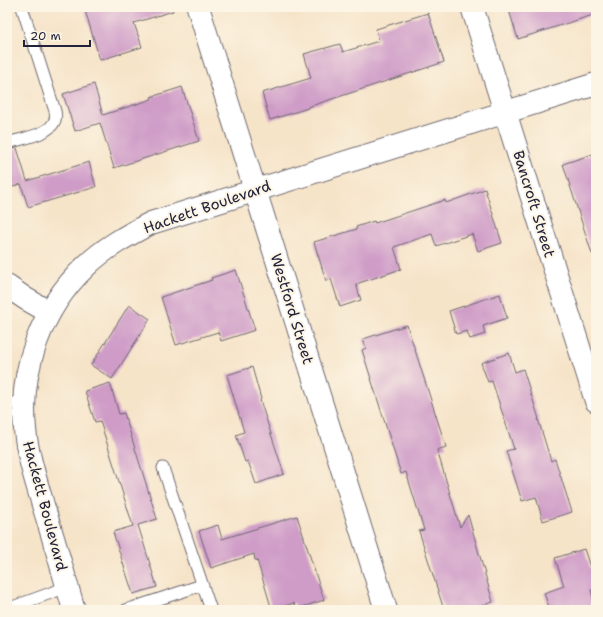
<svg xmlns="http://www.w3.org/2000/svg" width="603" height="617" viewBox="0 0 603 617" font-family="'Shantell Sans',sans-serif">
<rect width="100%" height="100%" fill="#fcf5e5"/>
<filter id="ink" filterUnits="userSpaceOnUse"><feTurbulence type="fractalNoise" baseFrequency=".025" numOctaves="2"/><feDisplacementMap in="SourceGraphic" scale="8" xChannelSelector="R" yChannelSelector="G"/><feConvolveMatrix kernelMatrix="1 2 1 2 8 2 1 2 1" color-interpolation-filters="sRGB"/></filter>
<filter id="wash" filterUnits="userSpaceOnUse"><feTurbulence type="fractalNoise" baseFrequency=".012" numOctaves="4" result="noise"/><feDisplacementMap in="SourceGraphic" scale="16" xChannelSelector="R" yChannelSelector="G"/><feGaussianBlur stdDeviation="0.9" result="paint"/><feColorMatrix in="noise" values="0 0 0 0 0 0 0 0 0 0 0 0 0 0 0 0 0 1.4 0 .05"/><feComposite in="paint" operator="in"/></filter>
<g filter="url(#wash)">
<rect width="100%" height="100%" fill="#f6e4c9"/>
<g id="blocks">
<!-- building -->
<g fill="#cf9cc8">
<polygon points="84,7 172,7 173,11 134,23 142,47 100,60"/>
<polygon points="508,7 596,7 596,14 518,39"/>
<polygon points="428,13 444,62 308,107 308,108 270,120 262,93 311,78 304,54 340,44 343,52 379,41 376,29"/>
<polygon points="94,84 103,115 152,99 151,97 182,87 199,141 114,168 100,123 75,131 63,94"/>
<polygon points="17,148 27,181 89,162 96,187 28,207 21,184 7,189 7,150"/>
<polygon points="596,153 596,254 592,254 563,164"/>
<polygon points="485,189 502,243 478,251 472,234 436,246 432,234 394,247 401,269 356,284 361,300 340,307 331,279 326,281 314,242 357,229 356,227 374,221 375,223 445,200 446,203"/>
<polygon points="236,270 255,330 221,341 218,332 176,345 161,297 212,280 211,278"/>
<polygon points="500,294 507,318 483,326 485,334 470,339 467,331 456,334 449,311"/>
<polygon points="129,305 150,319 112,379 91,365"/>
<polygon points="407,325 446,447 437,450 460,527 468,515 493,602 468,610 444,610 419,531 424,530 406,472 401,474 362,350 366,348 363,339"/>
<polygon points="509,353 515,372 523,369 539,419 538,419 551,461 555,459 572,512 543,521 536,497 522,501 506,451 514,449 492,381 488,382 481,363"/>
<polygon points="252,367 261,399 260,400 284,474 256,484 248,461 245,462 236,435 244,432 227,375"/>
<polygon points="110,383 119,414 124,413 157,519 138,525 157,587 133,594 113,532 133,526 100,421 95,422 85,391"/>
<polygon points="297,516 324,600 296,609 294,603 272,610 257,560 255,560 254,554 211,568 199,531 218,525 222,539"/>
<polygon points="584,549 596,585 596,589 591,590 596,610 550,610 544,593 564,586 555,558"/>
</g>
</g>
</g>
<g filter="url(#ink)">
<use href="#blocks" fill-opacity="0" stroke="#6c666d" stroke-width="1"/>
<g fill="none" stroke-linecap="round" stroke-linejoin="round">
<!-- lane casing -->
<g stroke="#6c666d" stroke-width="13">
<g id="lane">
<path d="M7,143c16,-5 54,-9 48,-32l-33,-104"/>
<polyline points="7,403 24,403"/>
<polyline points="163,468 211,610"/>
<polyline points="7,609 67,587"/>
<polyline points="126,610 202,585"/>
</g>
</g>
<!-- street casing -->
<g stroke="#6c666d" stroke-width="24">
<g id="street">
<polyline points="198,7 386,610"/>
<polyline points="472,7 596,401"/>
<polyline points="7,286 26,299 49,312"/>
<path d="M74,610c-10,-35 -20,-70 -31,-105 -7,-25 -16,-50 -18,-76 -6,-60 17,-121 60,-162 19,-19 43,-32 66,-44l445,-139"/>
</g>
</g>
<!-- lane -->
<use href="#lane" stroke="#fff" stroke-width="11"/>
<!-- street -->
<use href="#street" stroke="#fff" stroke-width="22"/>
</g>
</g>
<g text-anchor="middle" dominant-baseline="central" stroke-width="4" stroke-linejoin="round" paint-order="stroke">
<!-- street labels -->
<g font-size="15" fill="#22223b" stroke="#fcf5e5">
<text transform="translate(534 204) rotate(73)">Bancroft Street</text>
<text transform="translate(207 207) rotate(-19)">Hackett Boulevard</text>
<text transform="translate(292 309) rotate(73)">Westford Street</text>
<text transform="translate(45 506) rotate(75)">Hackett Boulevard</text>
</g>
</g>
<!-- margin -->
<rect width="603" height="617" fill="none" stroke="#fcf5e5" stroke-width="24"/>
<!-- scale -->
<path d="M24 40v6h66v-6" fill="none" stroke="#22223b" stroke-width="2"/>
<text x="30" y="40" font-size="12" fill="#22223b" stroke="#fcf5e5" stroke-width="3" paint-order="stroke">20 m</text>
</svg>
